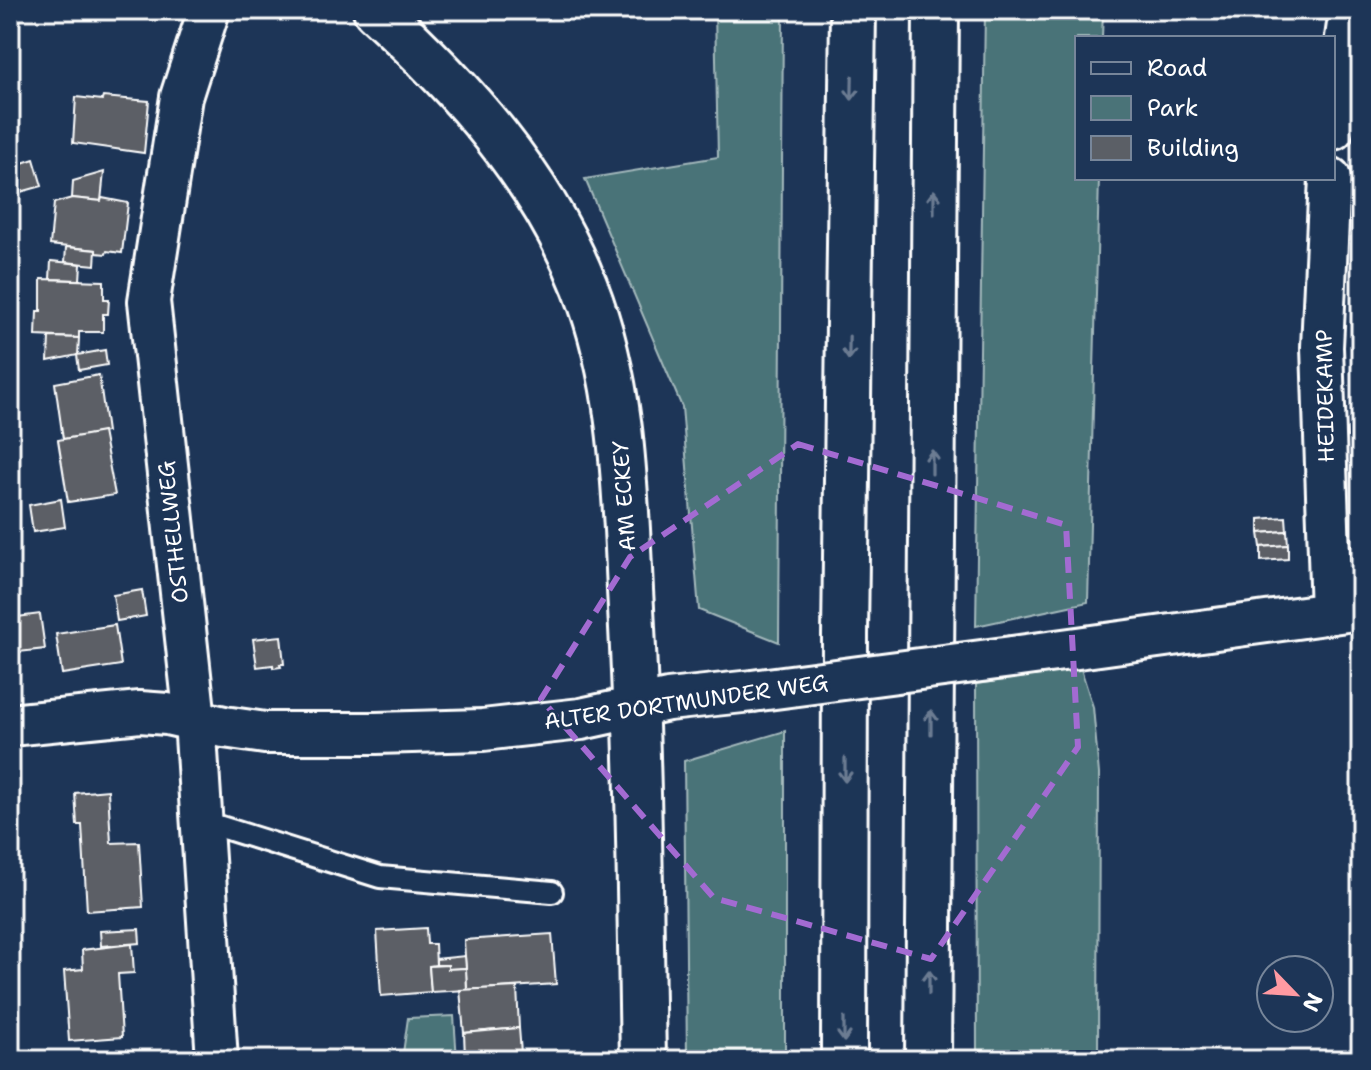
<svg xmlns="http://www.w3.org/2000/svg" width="1371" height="1070" viewBox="0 0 1371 1070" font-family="'Shantell Sans',sans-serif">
<rect width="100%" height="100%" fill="#1d3557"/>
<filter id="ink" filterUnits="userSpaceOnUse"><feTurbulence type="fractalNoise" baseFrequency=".0125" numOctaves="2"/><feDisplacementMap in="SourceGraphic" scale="16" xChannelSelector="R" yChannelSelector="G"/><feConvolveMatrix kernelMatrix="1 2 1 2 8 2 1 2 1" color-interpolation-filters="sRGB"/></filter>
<g filter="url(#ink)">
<!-- green -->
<g fill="#4a7378" stroke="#a4b9bc" stroke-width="2">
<polygon points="715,10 783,10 779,642 699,610 682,407 585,179 718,157"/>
<polygon points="985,10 1103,10 1102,38 1077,38 1077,178 1099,178 1088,602 976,626"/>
<polygon points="1081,669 1093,707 1099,774 1098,1060 977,1060 976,684"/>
<polygon points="785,731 785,1060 687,1060 684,761"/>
<polygon points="454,1016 457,1060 402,1060 408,1018"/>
</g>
<!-- building -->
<g fill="#5b5f66" stroke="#fff" stroke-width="2">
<polygon points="76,97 102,100 103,97 149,101 144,153 73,143"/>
<polygon points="34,159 42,186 10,195 10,167"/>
<polygon points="104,172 101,201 72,198 73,181"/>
<polygon points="72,198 101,201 102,198 128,203 122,253 107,251 106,254 96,253 96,250 50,245 54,203"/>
<polygon points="66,247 96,250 95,265 65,262"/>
<polygon points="51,261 81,264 80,280 50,279"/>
<polygon points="41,279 104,281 104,299 109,299 108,314 103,314 103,332 79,332 79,338 36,336 37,311 41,311"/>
<polygon points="49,337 79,338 78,355 48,361"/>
<polygon points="105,350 107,365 79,370 77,355"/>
<polygon points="99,375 107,432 63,439 55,383"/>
<polygon points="103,432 115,495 68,502 58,440"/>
<polygon points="61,499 65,527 33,532 29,505"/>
<polygon points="1286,517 1287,531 1259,533 1259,519"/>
<polygon points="1287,531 1288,545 1261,547 1259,533"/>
<polygon points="1288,545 1288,559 1261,561 1261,547"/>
<polygon points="142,590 146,616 117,621 113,595"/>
<polygon points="40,614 45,649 10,653 10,618"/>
<polygon points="115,625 121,665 62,674 56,634"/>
<polygon points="281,636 284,664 280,664 281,667 273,668 273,665 257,667 253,639"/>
<polygon points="108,790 111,843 139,842 143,907 87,911 82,825 77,825 75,793"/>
<polygon points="426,928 427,944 435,944 436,965 429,966 431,992 381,996 377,931"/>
<polygon points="139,929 140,943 101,946 100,931"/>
<polygon points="552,934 556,984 467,990 464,940"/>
<polygon points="132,944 134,973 118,974 122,1037 69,1041 64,971 83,969 82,950"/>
<polygon points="465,956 466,968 448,969 448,965 436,965 436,959"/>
<polygon points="448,965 448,969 466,968 467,990 431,992 429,966"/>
<polygon points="517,987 519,1028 464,1033 460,990"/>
<polygon points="519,1028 521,1053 465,1057 464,1033"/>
</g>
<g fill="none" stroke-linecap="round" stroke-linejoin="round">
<!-- service casing -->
<g stroke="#fff" stroke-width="26">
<polyline id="service" points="202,821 380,877 552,892"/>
</g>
<!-- minor casing -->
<g stroke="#fff" stroke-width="46">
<g id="minor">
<polyline points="209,10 181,97 149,301 195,720 217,1060"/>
<polyline points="1333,129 1350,10"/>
<polyline points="1330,178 1322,347 1331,613"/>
<polyline points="1012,657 1361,609"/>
<polyline points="10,725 140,712 167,714 224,727 265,733 376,733 483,730 581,719 668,700 752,691"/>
</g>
</g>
<!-- tertiary casing -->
<g stroke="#fff" stroke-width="50">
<path id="tertiary" d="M376,10c86,78 166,167 209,277 38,97 40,200 45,303 9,156 10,313 13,470"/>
</g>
<!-- motorway casing -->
<g stroke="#fff" stroke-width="50">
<g id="motorway">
<polyline points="844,1060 845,636 853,10"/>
<polyline points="928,1060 936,10"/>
</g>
</g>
<!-- service -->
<use href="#service" stroke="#1d3557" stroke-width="20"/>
<!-- minor -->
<use href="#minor" stroke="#1d3557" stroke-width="40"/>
<!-- tertiary -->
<use href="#tertiary" stroke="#1d3557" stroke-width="44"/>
<!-- motorway -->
<use href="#motorway" stroke="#1d3557" stroke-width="44"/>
<!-- minor-bridge casing -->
<g stroke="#fff" stroke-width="46" stroke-linecap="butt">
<polyline id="minor-bridge" points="752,691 1012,657"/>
</g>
<!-- minor-bridge -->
<use href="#minor-bridge" stroke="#1d3557" stroke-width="40"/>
</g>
<!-- one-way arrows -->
<defs><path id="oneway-shaft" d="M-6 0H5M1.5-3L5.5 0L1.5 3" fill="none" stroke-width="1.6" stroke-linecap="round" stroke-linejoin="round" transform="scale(2)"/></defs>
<g stroke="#6c7c92">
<use href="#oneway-shaft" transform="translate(852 88) rotate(91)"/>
<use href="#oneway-shaft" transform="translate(934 202) rotate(-90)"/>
<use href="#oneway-shaft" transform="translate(849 348) rotate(91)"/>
<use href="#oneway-shaft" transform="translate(932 462) rotate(-90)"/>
<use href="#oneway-shaft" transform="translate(931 722) rotate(-90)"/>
<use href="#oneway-shaft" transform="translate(845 770) rotate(90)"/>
<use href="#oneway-shaft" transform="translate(929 982) rotate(-90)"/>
<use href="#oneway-shaft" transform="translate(844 1030) rotate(90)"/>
</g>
</g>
<!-- marked area -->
<path fill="none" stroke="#a36bd2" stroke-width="6" stroke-dasharray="16 10" stroke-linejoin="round" d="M798,444l268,81 12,222 -147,212 -217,-61 -173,-199 89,-142z"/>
<g text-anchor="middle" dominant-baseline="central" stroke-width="6" stroke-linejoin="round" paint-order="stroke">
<!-- street labels -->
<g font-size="22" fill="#fff" stroke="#1d3557">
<text transform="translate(1325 396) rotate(-91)">HEIDEKAMP</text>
<text transform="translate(624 496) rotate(-94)">AM ECKEY</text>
<text transform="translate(173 532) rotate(-96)">OSTHELLWEG</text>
<text transform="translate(686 702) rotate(-8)">ALTER DORTMUNDER WEG</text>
</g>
</g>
<!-- margin -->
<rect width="1371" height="1070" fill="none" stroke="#1d3557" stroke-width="40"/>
<rect x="20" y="20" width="1331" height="1030" fill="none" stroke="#fff" stroke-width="3" filter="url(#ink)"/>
<!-- legend -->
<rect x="1075" y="36" width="260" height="144" fill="#1d3557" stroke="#77869a" stroke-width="2"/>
<rect x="1091" y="62" width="40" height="12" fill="#1d3557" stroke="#77869a" stroke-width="2"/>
<text x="1147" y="76" font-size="24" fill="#ffffff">Road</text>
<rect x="1091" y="96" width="40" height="24" fill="#4a7378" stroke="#77869a" stroke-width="2"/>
<text x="1147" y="116" font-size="24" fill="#ffffff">Park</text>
<rect x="1091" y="136" width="40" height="24" fill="#5b5f66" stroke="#77869a" stroke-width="2"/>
<text x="1147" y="156" font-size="24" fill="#ffffff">Building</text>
<!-- north arrow -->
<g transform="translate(1295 994) rotate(115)"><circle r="38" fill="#1d3557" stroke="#77869a" stroke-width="2"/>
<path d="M0-6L14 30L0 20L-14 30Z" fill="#ff9aa2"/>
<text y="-12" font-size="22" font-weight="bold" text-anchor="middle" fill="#ffffff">N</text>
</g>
</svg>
